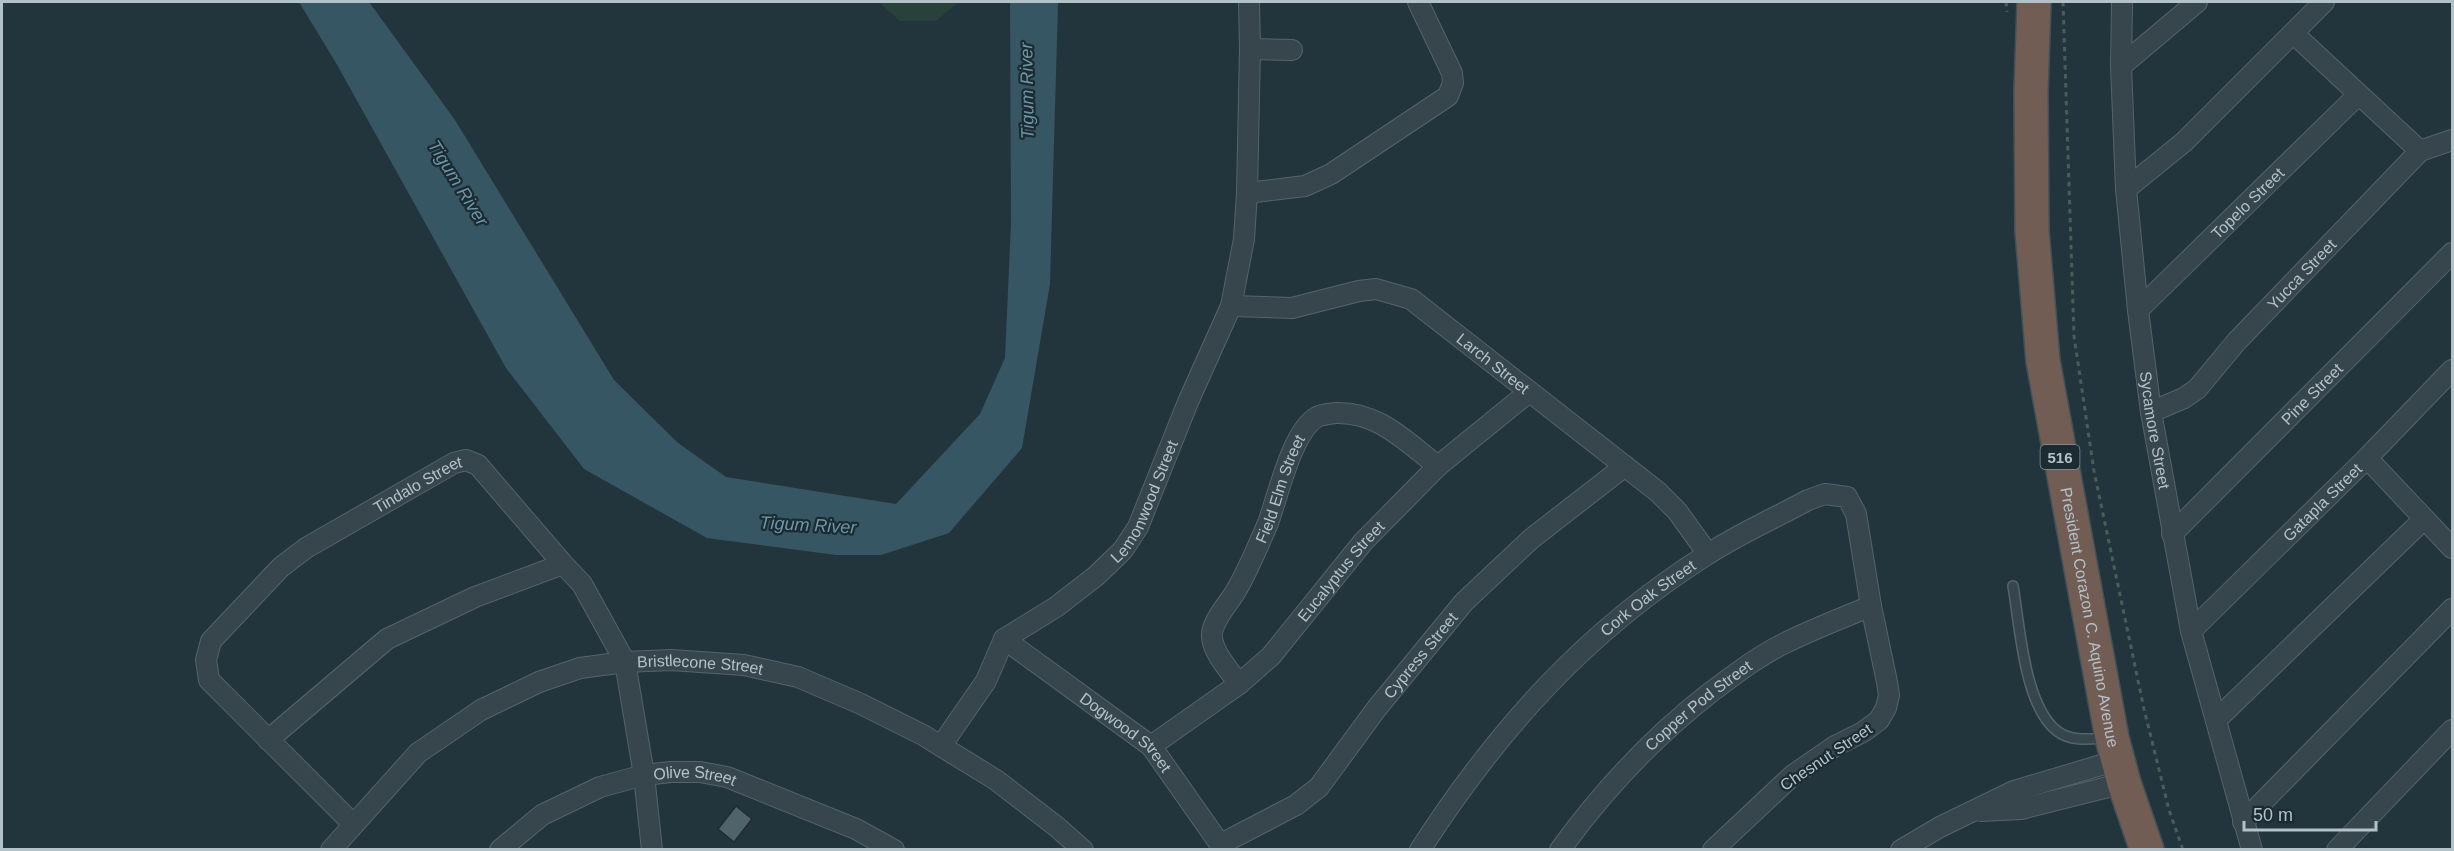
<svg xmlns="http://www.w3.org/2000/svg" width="2454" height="851" viewBox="0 0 2454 851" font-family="Helvetica,sans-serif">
<rect width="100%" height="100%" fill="#23353c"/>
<!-- green -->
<polygon fill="#28413b" points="879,2 959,2 936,21 900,21"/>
<!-- water -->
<polygon fill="#375663" points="299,2 369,2 455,120 614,380 678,443 726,477 896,504 980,414 1005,358 1011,223 1010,2 1058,2 1050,284 1022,448 949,533 881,555 836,555 707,538 584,469 506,368 336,63"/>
<!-- building -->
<polygon fill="#4e636a" stroke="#1e2d33" stroke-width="1.5" points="736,806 752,819 734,842 718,829"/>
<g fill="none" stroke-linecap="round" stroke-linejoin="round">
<!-- lane casing -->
<g stroke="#55646a" stroke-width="12">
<path id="lane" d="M2013,586c7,41 11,119 44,145 14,11 34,8 50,7"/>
</g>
<!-- street casing -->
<g stroke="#55646a" stroke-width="22">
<g id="street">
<path id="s1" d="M2122,2l-1,64 5,123 12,121 13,102 40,219 61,219"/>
<polyline points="2294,34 2420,151"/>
<polyline points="1250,49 1292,50"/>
<polyline points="2121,66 2197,2"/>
<polyline points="2126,189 2184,142 2324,2"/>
<polyline points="1247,193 1305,186 1331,174 1448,96 1453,83 1452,73 1418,2"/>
<path id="s2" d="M1231,306l61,2 67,-17 17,-2 35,10 247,193 19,19 31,43"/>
<path id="s3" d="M2138,310l220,-215"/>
<path id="s4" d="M2151,412l33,-14 13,-9 40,-48 183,-190 32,-11"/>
<polyline points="2367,458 2452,548"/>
<path id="s5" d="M2172,534l280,-281"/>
<path id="s6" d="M2191,631l176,-173 85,-88"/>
<path id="s7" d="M1004,639l147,107 73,104"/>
<path id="s8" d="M1239,684c-9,-13 -29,-34 -27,-51 2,-15 18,-31 25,-44 12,-21 21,-43 31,-66 10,-27 24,-92 49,-106 5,-3 13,-3 18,-4 43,-2 71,29 103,53"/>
<polyline points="2216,720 2423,520"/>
<polyline points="268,740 387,639 475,597 563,564"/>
<path id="s9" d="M941,746l45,-65 18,-42 52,-32 40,-31 27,-26 15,-23 50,-125 43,-96 13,-67 3,-46 3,-144 -1,-47"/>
<path id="s10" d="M1151,746l88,-62 32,-28 92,-114 75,-76 91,-74"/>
<polyline points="1981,811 2021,809 2124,783"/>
<polyline points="2243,822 2452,609"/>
<path id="s11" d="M352,823l-143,-143 -3,-20 5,-19 70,-74 25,-19 148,-85 12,-3 12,5 85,99 19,20 43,78 19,113 8,75"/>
<path id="s12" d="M1221,844l75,-39 23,-18 58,-79 87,-106 67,-63 94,-73"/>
<path id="s13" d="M331,850l87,-97 63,-43 58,-28 41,-14 45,-6 46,-2 73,5 54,12 63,27 62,31 73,45 61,47 26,23"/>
<path id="s14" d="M500,850l42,-35 58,-28 44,-12 27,-3h29l27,5 129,52 38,21"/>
<path id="s15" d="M1420,850c78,-121 166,-219 288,-296 31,-20 67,-36 100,-54l17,-6 22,3 9,17 15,92 16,76 2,13 -3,13 -7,12 -16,12 -28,14 -42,29 -80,75"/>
<path id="s16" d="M1560,850c44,-61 92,-112 151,-158 23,-17 46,-35 72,-48 28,-14 59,-26 88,-38"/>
<polyline points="1901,850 1940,827 2014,791 2118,760"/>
<polyline points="2337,850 2452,730"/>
</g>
</g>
<!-- highway casing -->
<g stroke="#425157" stroke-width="36">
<g id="highway">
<path id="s17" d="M2034,2l-3,90 1,139 11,130 69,377 12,45 23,67"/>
</g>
</g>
<!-- path -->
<g stroke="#475e5a" stroke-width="3" stroke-dasharray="4.5 4.5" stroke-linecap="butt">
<polyline points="2006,2 2007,12"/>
<polyline points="2063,2 2074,336 2094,471 2144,709 2169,810 2183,850"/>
</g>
<!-- lane -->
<use href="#lane" stroke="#37464c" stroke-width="9"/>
<!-- street -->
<use href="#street" stroke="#37464c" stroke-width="20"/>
<!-- highway -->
<use href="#highway" stroke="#725d54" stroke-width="33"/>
</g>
<g text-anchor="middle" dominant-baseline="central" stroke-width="4.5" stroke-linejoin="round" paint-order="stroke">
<!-- shield labels -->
<rect fill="#1c2b31" stroke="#86949b" stroke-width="1.5" x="2040.5" y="445" width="39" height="24" rx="4.5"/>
<g font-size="15" font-weight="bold" fill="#b3c1c8">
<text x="2060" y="457">516</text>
</g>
<!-- street labels -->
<g font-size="16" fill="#b3c1c8" stroke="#1c2b31">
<text stroke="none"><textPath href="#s3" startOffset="153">Topelo Street</textPath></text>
<text stroke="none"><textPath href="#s4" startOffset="207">Yucca Street</textPath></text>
<text stroke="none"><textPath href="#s2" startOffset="288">Larch Street</textPath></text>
<text stroke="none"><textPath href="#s5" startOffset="198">Pine Street</textPath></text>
<text stroke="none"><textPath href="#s1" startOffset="430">Sycamore Street</textPath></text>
<text stroke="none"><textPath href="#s11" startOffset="504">Tindalo Street</textPath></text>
<text stroke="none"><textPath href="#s8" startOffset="219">Field Elm Street</textPath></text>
<text stroke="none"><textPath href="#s9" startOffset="327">Lemonwood Street</textPath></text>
<text stroke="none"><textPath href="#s6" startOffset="184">Gatapla Street</textPath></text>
<text stroke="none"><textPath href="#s10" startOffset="260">Eucalyptus Street</textPath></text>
<text stroke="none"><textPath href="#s15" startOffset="342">Cork Oak Street</textPath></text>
<text stroke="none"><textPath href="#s17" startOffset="620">President Corazon C. Aquino Avenue</textPath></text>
<text stroke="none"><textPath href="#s12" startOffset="280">Cypress Street</textPath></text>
<text stroke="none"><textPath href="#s13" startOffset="435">Bristlecone Street</textPath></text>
<text stroke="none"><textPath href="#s16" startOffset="201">Copper Pod Street</textPath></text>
<text stroke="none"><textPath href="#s7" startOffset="154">Dogwood Street</textPath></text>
<text transform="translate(1826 757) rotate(-34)">Chesnut Street</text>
<text stroke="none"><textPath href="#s14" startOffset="216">Olive Street</textPath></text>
</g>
<!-- water labels -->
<g font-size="18" font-style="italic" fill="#6c96a7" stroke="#1c2b31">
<text transform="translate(1027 91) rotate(-91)">Tigum River</text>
<text transform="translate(458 183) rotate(58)">Tigum River</text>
<text transform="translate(808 525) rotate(3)">Tigum River</text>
</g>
</g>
<!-- border -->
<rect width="2454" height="851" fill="none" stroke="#b3c1c8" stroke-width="6"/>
<!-- scale -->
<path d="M2244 821v9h132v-9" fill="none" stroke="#b3c1c8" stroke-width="3"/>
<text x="2253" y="821" font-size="18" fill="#b3c1c8" stroke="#1c2b31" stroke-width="4.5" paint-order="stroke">50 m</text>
</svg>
